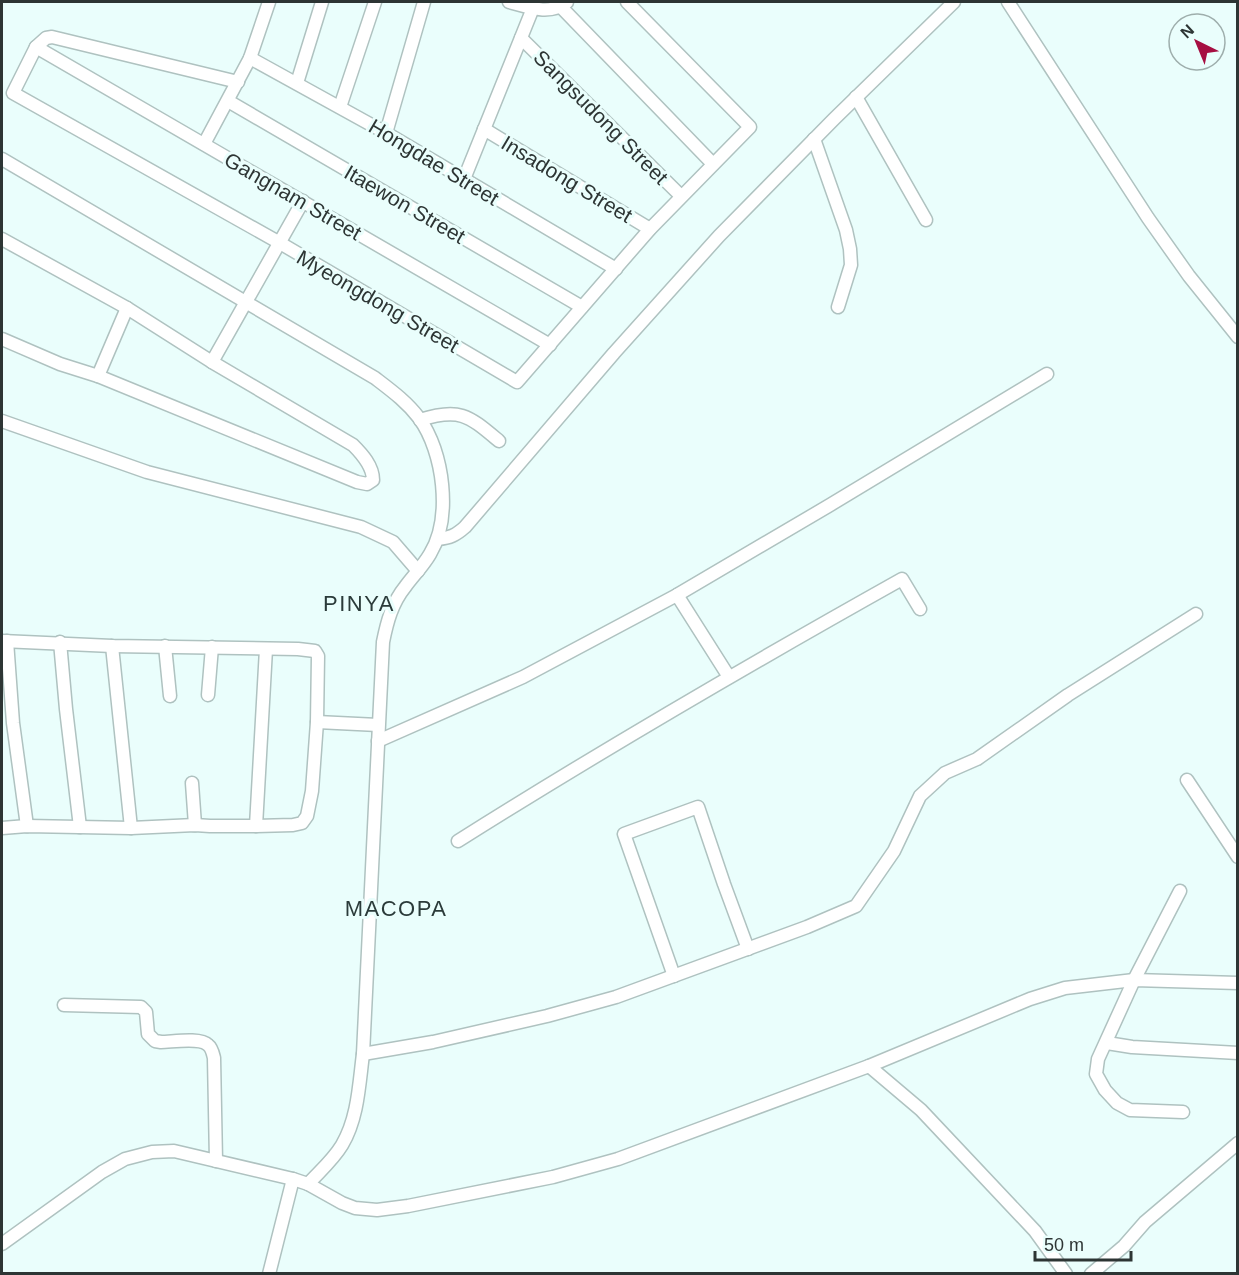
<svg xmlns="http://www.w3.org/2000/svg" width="1239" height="1275" viewBox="0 0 1239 1275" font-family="Arial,sans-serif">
<rect width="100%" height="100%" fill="#eafefc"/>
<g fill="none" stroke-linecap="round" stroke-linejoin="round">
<!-- minor casing -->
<g stroke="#afc2c0" stroke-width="15">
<g id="minor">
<path d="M509,2c19,5 41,14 58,0"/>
<polyline points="1008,2 1148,218 1189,276 1238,337"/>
<polyline points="561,7 713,164"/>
<polyline points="521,38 681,196"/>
<polyline points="36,47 550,345"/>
<polyline points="250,58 386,133 616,269"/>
<polyline points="238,82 52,37 46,38 36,47 13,93 280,243 517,382 650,229 750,127 627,2"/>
<polyline points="297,83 322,2"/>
<polyline points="856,97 926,220"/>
<polyline points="228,101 582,307"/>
<polyline points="340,107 375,2"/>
<polyline points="484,129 650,229"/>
<polyline points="386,133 424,2"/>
<polyline points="814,139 846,230 850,249 851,265 838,307"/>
<polyline points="204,144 250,58 269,2"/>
<path d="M2,159l373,219c17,13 32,24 44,40 25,34 33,100 11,136 -7,12 -17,22 -25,33 -13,16 -18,35 -22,55l-20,412c-4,31 -5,64 -21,91 -9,15 -22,26 -34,39"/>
<polyline points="464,179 533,8"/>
<path d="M2,239l125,69 85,54 141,83c9,9 20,21 20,35l-6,4 -10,-2 -259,-106 -38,-12 -58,-25"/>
<polyline points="212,362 303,201"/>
<polyline points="98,376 127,308"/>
<path d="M420,420c40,-13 49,-4 79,21"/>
<polyline points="2,421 147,472 361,527 393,542 418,571"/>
<path d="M438,539c12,-1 18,-4 27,-12l149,-174 105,-117 115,-117 120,-117"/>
<polyline points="677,595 729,677"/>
<polyline points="2,641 112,646 298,649 315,651 318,656 317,722 312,791 307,816 302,823 293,825 256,826 210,826 195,825 131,828 27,826 2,828"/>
<polyline points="7,641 13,723 27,826"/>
<polyline points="60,642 66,709 80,827"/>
<polyline points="112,646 131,828"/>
<polyline points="165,646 170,696"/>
<polyline points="208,695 212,647"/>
<polyline points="317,722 378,725"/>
<polyline points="378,741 523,677 677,595 830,505 1047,374"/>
<polyline points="1187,780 1238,857"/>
<polyline points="192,783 195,825"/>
<polyline points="256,826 266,649"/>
<path d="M458,841c146,-92 294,-178 444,-262l18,30"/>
<polyline points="1180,891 1134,980 1098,1059 1096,1074 1105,1090 1117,1103 1130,1110 1183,1112"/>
<polyline points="674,976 624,834 698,807 724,884 748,949"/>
<path d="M64,1005l77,2 5,5 2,22 7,7 6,1c11,0 39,-5 47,3 4,3 5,9 6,13l2,103"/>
<polyline points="1107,1043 1132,1047 1238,1053"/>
<polyline points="363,1054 433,1042 547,1016 616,997 807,927 856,906 894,851 920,796 945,773 977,759 1068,695 1196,614"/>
<polyline points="869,1066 921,1110 1035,1231 1066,1274"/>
<polyline points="2,1244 102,1172 125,1159 152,1152 174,1151 293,1179 308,1184 342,1203 355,1208 377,1210 408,1206 553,1177 618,1159 869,1066 1030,999 1065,988 1134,980 1238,983"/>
<polyline points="269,1274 293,1179"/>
<polyline points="1091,1274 1124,1246 1145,1222 1238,1143"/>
</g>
</g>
<!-- minor -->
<use href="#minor" stroke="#fff" stroke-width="12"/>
</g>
<g text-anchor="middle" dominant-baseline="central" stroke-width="6" stroke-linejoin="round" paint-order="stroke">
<!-- street labels -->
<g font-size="21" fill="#2d3534" stroke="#eafefc">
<text transform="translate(601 117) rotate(45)">Sangsudong Street</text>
<text transform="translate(434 162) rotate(31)">Hongdae Street</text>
<text transform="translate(567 179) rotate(31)">Insadong Street</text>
<text transform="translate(293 196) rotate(30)">Gangnam Street</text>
<text transform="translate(405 204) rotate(30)">Itaewon Street</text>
<text transform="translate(378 301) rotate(30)">Myeongdong Street</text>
</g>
<!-- neighbourhood labels -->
<g font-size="22" letter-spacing="1.5" fill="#2b3b3a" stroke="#eafefc">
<text x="359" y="603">PINYA</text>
<text x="396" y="908">MACOPA</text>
</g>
</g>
<!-- border -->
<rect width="1239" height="1275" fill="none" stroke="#2d3534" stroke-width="6"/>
<!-- north arrow -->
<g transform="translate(1197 42) rotate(317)"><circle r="28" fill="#eafefc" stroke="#9eaeac" stroke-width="1.5"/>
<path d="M0-4.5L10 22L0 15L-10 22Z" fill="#a60f42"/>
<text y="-9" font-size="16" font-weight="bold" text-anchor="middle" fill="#2d3534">N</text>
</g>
<!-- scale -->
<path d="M1035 1251v9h96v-9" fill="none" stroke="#2d3534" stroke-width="3"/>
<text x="1044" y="1251" font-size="18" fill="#2d3534" stroke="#eafefc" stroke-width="4.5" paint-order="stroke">50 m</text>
</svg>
